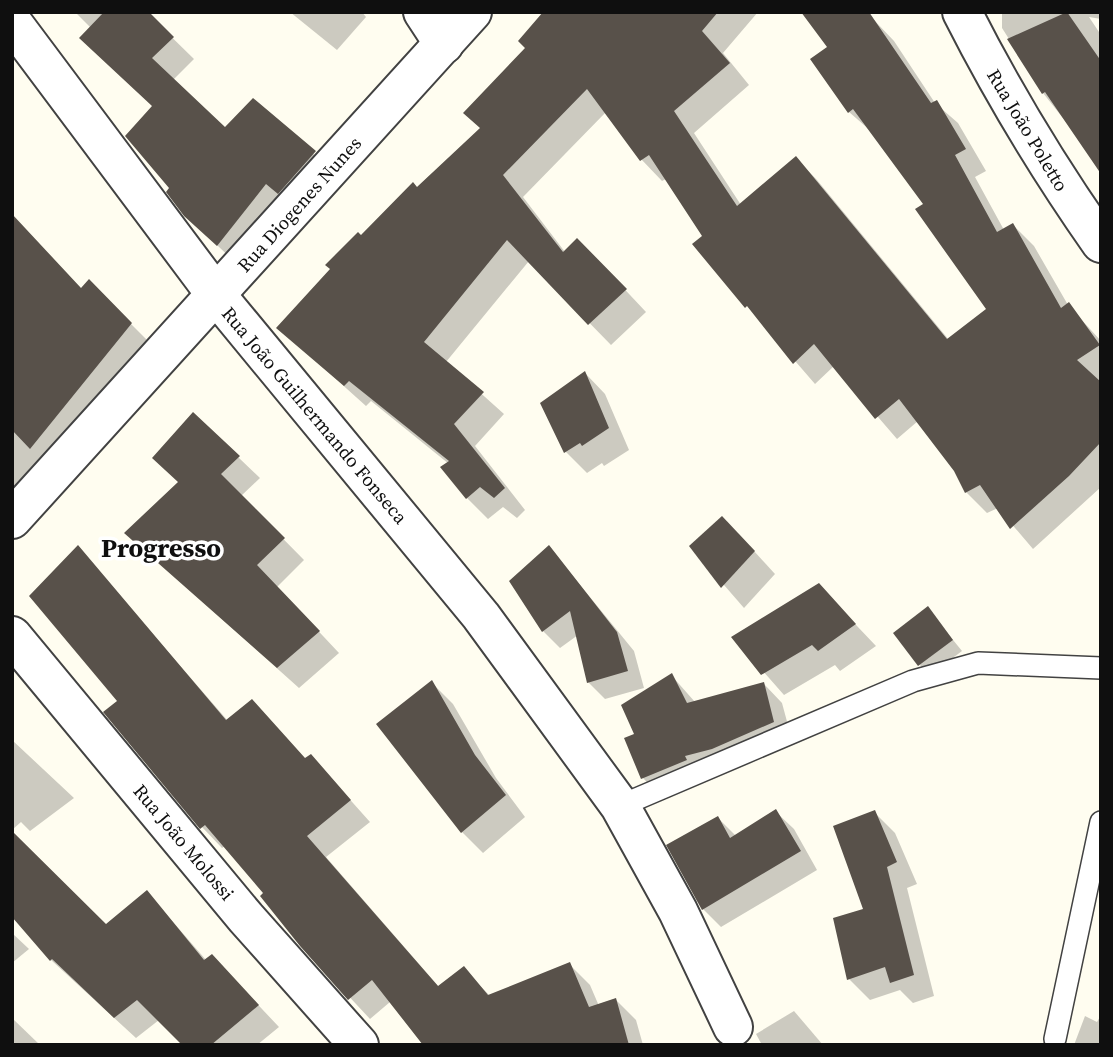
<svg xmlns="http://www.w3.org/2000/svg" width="1113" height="1057" viewBox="0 0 1113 1057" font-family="'Source Serif 4',serif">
<rect width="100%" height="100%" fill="#fffdf0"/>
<!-- shadow -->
<g fill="#0003">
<polygon points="75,12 146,12 194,59 173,80 225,130 253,101 336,174 239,266 198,227 172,188 154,107 91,28"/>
<polygon points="290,12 362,12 366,17 337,50"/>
<polygon points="546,12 758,12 723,53 749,85 694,133 741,205 796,158 817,180 949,340 989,310 926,204 872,132 849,112 874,20 894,41 935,103 958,123 986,171 975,177 1004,230 1013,225 1034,246 1068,305 1101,341 1101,379 1097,382 1101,384 1101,487 1033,549 998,508 987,513 966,492 956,471 918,421 897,439 834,366 815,384 694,244 704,236 666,179 662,181 641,159 606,112 523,197 565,252 599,262 646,312 611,345 529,261 446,362 504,414 475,446 525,510 517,518 503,507 488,519 467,498 449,464 371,401 366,406 279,328 361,238 481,129"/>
<polygon points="1002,12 1101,12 1101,19 1089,17 1101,35 1101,166 1043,93 1002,28"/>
<polygon points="12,242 82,290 89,282 152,345 12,512"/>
<polygon points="585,373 605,394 629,450 604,466 602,463 587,473 566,452"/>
<polygon points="193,414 260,478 241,496 304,560 277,587 339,653 299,688 126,533 180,482"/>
<polygon points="743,539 775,574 744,608 691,547"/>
<polygon points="549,547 634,651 644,688 605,699 588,682 578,635 560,648 543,631 511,581"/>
<polygon points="78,548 228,721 306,759 311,756 370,822 326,857 439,987 464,969 490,996 569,964 590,985 599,1006 616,1000 636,1020 643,1045 423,1045 390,1002 370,1019 301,945 266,893 225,846 222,848 202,827 120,701"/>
<polygon points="839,607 876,646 840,671 835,665 784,695 734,638"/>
<polygon points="928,609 962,651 930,675 920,665"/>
<polygon points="672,676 695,702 764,684 782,703 792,740 661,797 643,778 626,739 637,735"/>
<polygon points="432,683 453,704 496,778 525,817 483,853 462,832"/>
<polygon points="12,740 74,798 30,831 21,822 12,830"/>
<polygon points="776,812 794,829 817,870 721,927 703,909 718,818 736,836"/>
<polygon points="874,812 895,833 917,884 907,888 934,996 913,1003 900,990 870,1000 849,979 865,910"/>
<polygon points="147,892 206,960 212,956 279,1027 257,1045 184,1045 159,1020 136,1038 51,960 12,914 106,926"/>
<polygon points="12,933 29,949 12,963"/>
<polygon points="794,1011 823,1045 762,1045 756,1034"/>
<polygon points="1101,1015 1101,1045 1074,1045 1085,1016 1097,1022"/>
<polygon points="12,1018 40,1045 12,1045"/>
</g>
<!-- building -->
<g fill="#58514a">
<polygon points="104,12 149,12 174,37 152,58 225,127 253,98 316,151 278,194 266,184 217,246 184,216 166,192 169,188 125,136 152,106 79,38"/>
<polygon points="543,12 718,12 702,31 730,63 674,111 737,206 796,156 947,339 986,309 915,209 923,204 853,109 848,113 810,59 827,47 801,12 869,12 931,103 937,100 966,149 955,155 997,232 1013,223 1061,308 1069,302 1100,345 1077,360 1101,382 1101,442 1069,476 1010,529 980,485 965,493 954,471 899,399 875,419 814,344 793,364 747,306 745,308 692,244 702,236 649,155 640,161 587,89 503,175 563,252 577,238 627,289 588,325 507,240 424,342 484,392 454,424 505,488 494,498 480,487 466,499 440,467 449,461 349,381 344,386 276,328 330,269 325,265 358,232 361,235 413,182 417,187 480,128 463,113 525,48 518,41"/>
<polygon points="1067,12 1101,61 1101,174 1045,92 1042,94 1007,39"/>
<polygon points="12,214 81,288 89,279 132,323 30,449 12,430"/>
<polygon points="585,371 609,428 582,446 580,443 564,453 540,403"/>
<polygon points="193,412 240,456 221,474 285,538 257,565 320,631 277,668 124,533 178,482 152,458"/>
<polygon points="722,516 755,551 721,588 689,546"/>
<polygon points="78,545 226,720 252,699 305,758 311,754 351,800 307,836 438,986 464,966 488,995 570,962 589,1007 616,998 629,1045 423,1045 372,980 348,1000 300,946 260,896 263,893 205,825 200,829 103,712 117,701 29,596"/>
<polygon points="549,545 617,632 628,671 587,683 570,611 542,632 509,581"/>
<polygon points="819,583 856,624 818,651 812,645 761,675 731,637"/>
<polygon points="928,606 953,640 918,666 893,633"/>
<polygon points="672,673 687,703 764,682 774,722 712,749 685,756 687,760 641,779 624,738 634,734 621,705"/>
<polygon points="432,680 475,755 506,795 461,833 376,724"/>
<polygon points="776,809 801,851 702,910 666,845 718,816 730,838"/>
<polygon points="875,810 897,862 887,867 914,975 890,983 885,967 847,980 833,918 863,909 833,826"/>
<polygon points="12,831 106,924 147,890 204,960 212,954 259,1005 211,1045 182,1045 137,1000 114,1018 52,959 50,961 12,917"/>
</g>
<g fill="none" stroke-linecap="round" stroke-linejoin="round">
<!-- service casing -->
<g stroke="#424242" stroke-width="24">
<g id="service">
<polyline points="620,806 913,681 978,663 1101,668"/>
<polyline points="1055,1039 1101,822"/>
</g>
</g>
<!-- minor casing -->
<g stroke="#424242" stroke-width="42">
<g id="minor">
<polyline points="423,12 444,44"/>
<path d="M962,12c41,81 87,157 139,231"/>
<polyline points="12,22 217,296 481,616 620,806 678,911 733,1027"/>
<polyline points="12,519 472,12"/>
<polyline points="12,636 246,918 359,1045"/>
</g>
</g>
<!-- service -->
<use href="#service" stroke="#fff" stroke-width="21"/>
<!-- minor -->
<use href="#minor" stroke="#fff" stroke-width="38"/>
</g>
<g text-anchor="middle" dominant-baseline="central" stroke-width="7" stroke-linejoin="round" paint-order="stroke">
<!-- street labels -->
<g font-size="19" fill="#0f0f0f" stroke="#fff">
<text transform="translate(1028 130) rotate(59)">Rua João Poletto</text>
<text transform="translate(299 204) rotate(-48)">Rua Diogenes Nunes</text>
<text transform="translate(315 415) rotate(50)">Rua João Guilhermando Fonseca</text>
<text transform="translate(184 842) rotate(50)">Rua João Molossi</text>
</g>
<!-- district labels -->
<g font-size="26" font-weight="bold" fill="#0f0f0f" stroke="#fff">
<text x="161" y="548">Progresso</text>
</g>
</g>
<!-- border -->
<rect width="1113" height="1057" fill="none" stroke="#0f0f0f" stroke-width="28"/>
</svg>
